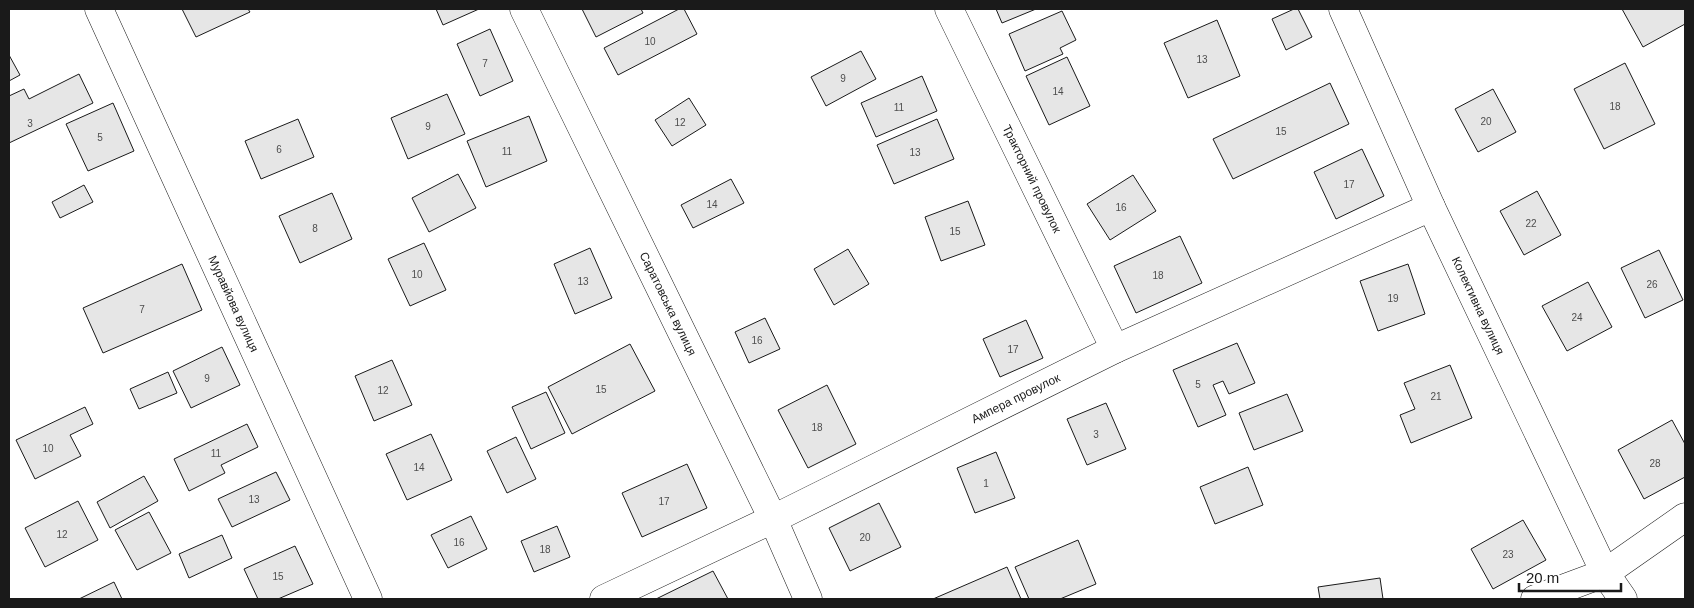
<svg xmlns="http://www.w3.org/2000/svg" width="1694" height="608" viewBox="0 0 1694 608" font-family="Arial,sans-serif">
<rect width="100%" height="100%" fill="#fff"/>
<!-- building -->
<g fill="#e6e6e6" stroke="#1a1a1a">
<polygon points="182,9 248,9 250,12 196,37"/>
<polygon points="436,9 479,9 443,25"/>
<polygon points="582,9 641,9 643,13 596,37"/>
<polygon points="679,9 684,9 697,34 618,75 604,48"/>
<polygon points="996,9 1036,9 1002,23"/>
<polygon points="1294,9 1298,9 1312,37 1286,50 1272,19"/>
<polygon points="1622,9 1685,9 1685,24 1643,47"/>
<polygon points="1062,11 1076,40 1060,48 1063,54 1025,71 1009,34"/>
<polygon points="1217,20 1240,76 1188,98 1164,43"/>
<polygon points="490,29 513,81 480,96 457,44"/>
<polygon points="861,51 876,79 826,106 811,77"/>
<polygon points="9,55 20,75 9,81"/>
<polygon points="1067,57 1090,106 1049,125 1026,76"/>
<polygon points="1625,63 1655,124 1604,149 1574,89"/>
<polygon points="79,74 93,103 9,143 9,96 24,89 29,99"/>
<polygon points="922,76 937,111 876,137 861,103"/>
<polygon points="1330,83 1349,124 1233,179 1213,139"/>
<polygon points="1493,89 1516,132 1478,152 1455,109"/>
<polygon points="447,94 465,134 408,159 391,118"/>
<polygon points="689,98 706,125 672,146 655,120"/>
<polygon points="113,103 134,151 88,171 66,124"/>
<polygon points="529,116 547,161 486,187 467,141"/>
<polygon points="298,119 314,157 261,179 245,141"/>
<polygon points="937,119 954,159 894,184 877,145"/>
<polygon points="1362,149 1384,196 1336,219 1314,172"/>
<polygon points="458,174 476,208 429,232 412,198"/>
<polygon points="1133,175 1156,211 1110,240 1087,204"/>
<polygon points="731,179 744,203 693,228 681,205"/>
<polygon points="84,185 93,202 60,218 52,202"/>
<polygon points="1537,191 1561,235 1524,255 1500,211"/>
<polygon points="332,193 352,239 300,263 279,216"/>
<polygon points="968,201 985,245 941,261 925,217"/>
<polygon points="1180,236 1202,283 1136,313 1114,266"/>
<polygon points="424,243 446,290 410,306 388,259"/>
<polygon points="590,248 612,298 575,314 554,264"/>
<polygon points="848,249 869,284 834,305 814,269"/>
<polygon points="1659,250 1683,300 1645,318 1621,268"/>
<polygon points="182,264 202,310 103,353 83,308"/>
<polygon points="1408,264 1425,314 1378,331 1360,281"/>
<polygon points="1588,282 1612,327 1567,351 1542,306"/>
<polygon points="765,318 780,349 749,363 735,332"/>
<polygon points="1026,320 1043,358 1000,377 983,339"/>
<polygon points="1237,343 1255,383 1229,394 1223,381 1213,385 1226,415 1198,427 1173,370"/>
<polygon points="630,344 655,391 572,434 548,387"/>
<polygon points="222,347 240,385 191,408 173,371"/>
<polygon points="392,360 412,405 374,421 355,376"/>
<polygon points="1450,365 1472,418 1411,443 1400,415 1415,409 1404,383"/>
<polygon points="168,372 177,393 139,409 130,389"/>
<polygon points="827,385 856,444 808,468 778,410"/>
<polygon points="546,392 565,433 531,449 512,407"/>
<polygon points="1287,394 1303,431 1254,450 1239,413"/>
<polygon points="1106,403 1126,449 1087,465 1067,419"/>
<polygon points="85,407 93,424 70,435 81,456 35,479 16,440"/>
<polygon points="1672,420 1685,444 1685,477 1644,499 1618,450"/>
<polygon points="247,424 258,447 221,465 225,473 189,491 174,459"/>
<polygon points="431,434 452,480 407,500 386,454"/>
<polygon points="516,437 536,479 507,493 487,451"/>
<polygon points="996,452 1015,498 975,513 957,468"/>
<polygon points="687,464 707,508 642,537 622,493"/>
<polygon points="1248,467 1263,505 1215,524 1200,487"/>
<polygon points="276,472 290,500 232,527 218,499"/>
<polygon points="144,476 158,501 110,528 97,502"/>
<polygon points="78,501 98,540 45,567 25,528"/>
<polygon points="879,503 901,547 850,571 829,528"/>
<polygon points="149,512 171,553 137,570 115,530"/>
<polygon points="471,516 487,549 448,568 431,535"/>
<polygon points="1523,520 1546,560 1493,589 1471,549"/>
<polygon points="557,526 570,557 534,572 521,541"/>
<polygon points="222,535 232,558 189,578 179,554"/>
<polygon points="1078,540 1096,584 1060,599 1029,599 1015,567"/>
<polygon points="295,546 313,584 278,599 258,599 244,569"/>
<polygon points="1007,567 1021,599 933,599"/>
<polygon points="713,571 728,599 656,599"/>
<polygon points="1380,578 1383,599 1320,599 1318,587"/>
<polygon points="114,582 122,599 79,599"/>
</g>
<g fill="none" stroke-linecap="round" stroke-linejoin="round">
<!-- minor casing -->
<g stroke="#1a1a1a" stroke-width="29">
<g id="minor">
<path id="s1" d="M99,9l269,590"/>
<path id="s2" d="M524,9l249,510 35,80"/>
<path id="s3" d="M949,9l166,340"/>
<path id="s4" d="M1343,9l88,198 174,366 18,26"/>
<path id="s5" d="M604,599l169,-80 342,-170 316,-142"/>
<polyline points="1535,599 1605,573 1685,517"/>
</g>
</g>
<!-- minor -->
<use href="#minor" stroke="#fff" stroke-width="28"/>
</g>
<g text-anchor="middle" dominant-baseline="central" stroke-width="4" stroke-linejoin="round" paint-order="stroke">
<!-- number labels -->
<g font-size="10" fill="#4d4d4d">
<text x="650" y="41">10</text>
<text x="1202" y="59">13</text>
<text x="485" y="63">7</text>
<text x="843" y="78">9</text>
<text x="1058" y="91">14</text>
<text x="1615" y="106">18</text>
<text x="899" y="107">11</text>
<text x="1486" y="121">20</text>
<text x="680" y="122">12</text>
<text x="30" y="123">3</text>
<text x="428" y="126">9</text>
<text x="1281" y="131">15</text>
<text x="100" y="137">5</text>
<text x="279" y="149">6</text>
<text x="507" y="151">11</text>
<text x="915" y="152">13</text>
<text x="1349" y="184">17</text>
<text x="712" y="204">14</text>
<text x="1121" y="207">16</text>
<text x="1531" y="223">22</text>
<text x="315" y="228">8</text>
<text x="955" y="231">15</text>
<text x="417" y="274">10</text>
<text x="1158" y="275">18</text>
<text x="583" y="281">13</text>
<text x="1652" y="284">26</text>
<text x="1393" y="298">19</text>
<text x="142" y="309">7</text>
<text x="1577" y="317">24</text>
<text x="757" y="340">16</text>
<text x="1013" y="349">17</text>
<text x="207" y="378">9</text>
<text x="1198" y="384">5</text>
<text x="601" y="389">15</text>
<text x="383" y="390">12</text>
<text x="1436" y="396">21</text>
<text x="817" y="427">18</text>
<text x="1096" y="434">3</text>
<text x="48" y="448">10</text>
<text x="216" y="453">11</text>
<text x="1655" y="463">28</text>
<text x="419" y="467">14</text>
<text x="986" y="483">1</text>
<text x="254" y="499">13</text>
<text x="664" y="501">17</text>
<text x="62" y="534">12</text>
<text x="865" y="537">20</text>
<text x="459" y="542">16</text>
<text x="545" y="549">18</text>
<text x="1508" y="554">23</text>
<text x="278" y="576">15</text>
</g>
<!-- street labels -->
<g font-size="12" fill="#1a1a1a" stroke="#fff">
<text stroke="none"><textPath href="#s3" startOffset="189">Тракторний провулок</textPath></text>
<text stroke="none"><textPath href="#s2" startOffset="328">Саратовська вулиця</textPath></text>
<text stroke="none"><textPath href="#s1" startOffset="324">Муравйова вулиця</textPath></text>
<text stroke="none"><textPath href="#s4" startOffset="326">Колективна вулиця</textPath></text>
<text stroke="none"><textPath href="#s5" startOffset="458">Ампера провулок</textPath></text>
</g>
</g>
<!-- border -->
<rect width="1694" height="608" fill="none" stroke="#1a1a1a" stroke-width="20"/>
<!-- scale -->
<path d="M1519 583v8h102v-8" fill="none" stroke="#1a1a1a" stroke-width="2.5"/>
<text x="1526" y="583" font-size="15" fill="#1a1a1a" stroke="#ffffff" stroke-width="4" paint-order="stroke">20 m</text>
</svg>
